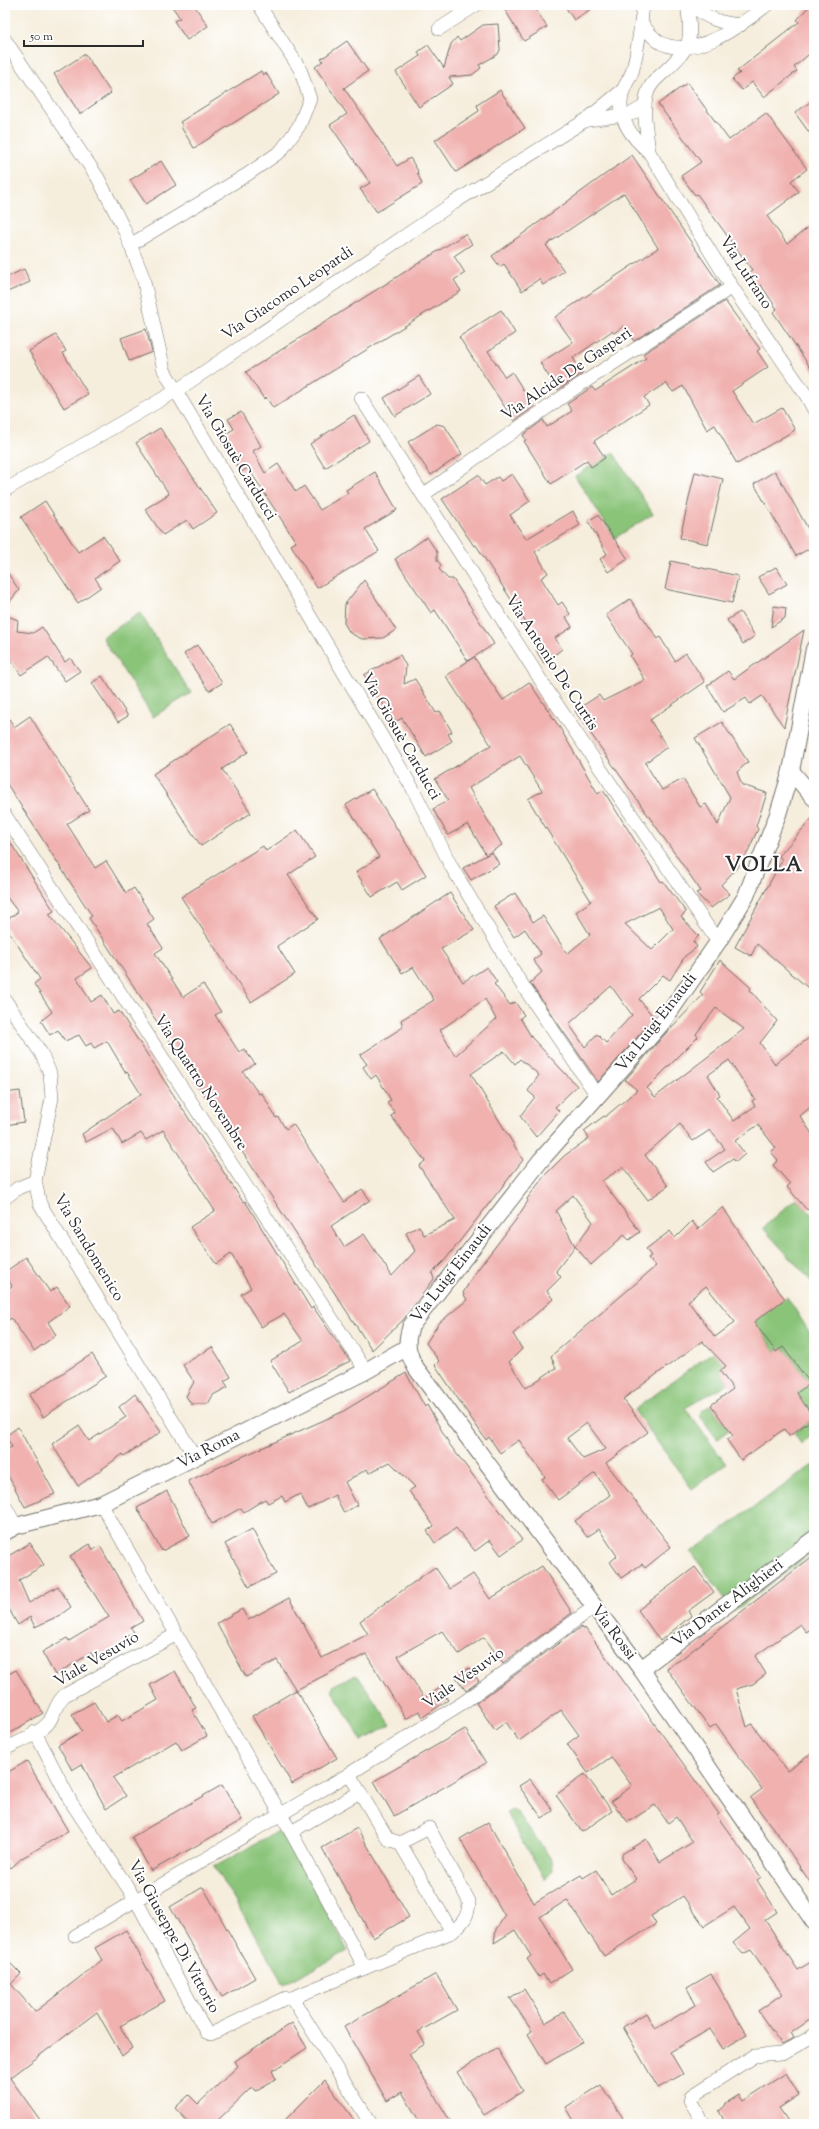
<svg xmlns="http://www.w3.org/2000/svg" width="819" height="2129" viewBox="0 0 819 2129" font-family="'Sorts Mill Goudy',serif">
<rect width="100%" height="100%" fill="#fff"/>
<filter id="ink" filterUnits="userSpaceOnUse"><feTurbulence type="fractalNoise" baseFrequency=".025" numOctaves="2"/><feDisplacementMap in="SourceGraphic" scale="8" xChannelSelector="R" yChannelSelector="G"/><feConvolveMatrix kernelMatrix="1 2 1 2 8 2 1 2 1" color-interpolation-filters="sRGB"/></filter>
<filter id="wash" filterUnits="userSpaceOnUse"><feTurbulence type="fractalNoise" baseFrequency=".012" numOctaves="4" result="noise"/><feDisplacementMap in="SourceGraphic" scale="16" xChannelSelector="R" yChannelSelector="G"/><feGaussianBlur stdDeviation="0.9" result="paint"/><feColorMatrix in="noise" values="0 0 0 0 0 0 0 0 0 0 0 0 0 0 0 0 0 1.4 0 .05"/><feComposite in="paint" operator="in"/></filter>
<g filter="url(#wash)">
<rect width="100%" height="100%" fill="#f6eedd"/>
<!-- green -->
<g fill="#8ac479" stroke="#5a7852">
<polygon points="613,452 653,514 615,538 575,476"/>
<polygon points="140,613 191,693 153,717 102,637"/>
<polygon points="796,1198 814,1217 813,1283 763,1228"/>
<polygon points="787,1297 814,1339 814,1416 807,1406 796,1414 773,1402 810,1383 783,1347 776,1352 762,1333 740,1349 743,1354 720,1371 729,1383 685,1408 726,1464 692,1489 634,1410"/>
<polygon points="711,1405 729,1430 717,1439 700,1416 701,1411"/>
<polygon points="814,1418 814,1434 801,1444 794,1433"/>
<polygon points="814,1464 814,1552 734,1611 691,1552"/>
<polygon points="354,1675 358,1676 391,1725 362,1741 332,1690 334,1685"/>
<polygon points="512,1810 518,1813 552,1860 553,1870 545,1880 506,1813"/>
<polygon points="282,1829 348,1951 284,1984 214,1866"/>
</g>
<g id="blocks">
<!-- building -->
<g fill="#f0b1af" fill-rule="evenodd">
<polygon points="171,5 194,5 208,26 187,40 174,21 180,18"/>
<polygon points="502,5 533,5 547,27 524,41"/>
<polygon points="564,5 597,5 574,20"/>
<polygon points="810,5 814,5 814,50 794,67 797,71 764,97 752,82 742,90 732,79 740,73 737,71 799,22 797,20"/>
<polygon points="498,24 500,50 498,54 479,65 481,68 472,75 449,77 453,84 419,107 396,72 420,56 418,52 428,45 444,68 451,44 457,37 460,41 483,25"/>
<polygon points="347,41 368,71 344,88 397,166 410,158 418,171 417,172 422,184 377,212 360,189 370,183 330,125 347,114 315,67 323,61 321,59"/>
<polygon points="85,54 111,93 80,114 54,74"/>
<polygon points="261,71 263,75 266,73 279,94 194,148 181,127 183,126 180,122"/>
<polygon points="687,83 729,140 766,113 807,169 791,181 799,192 767,216 787,244 814,223 814,373 773,312 777,309 761,285 758,287 747,274 752,270 697,194 695,195 681,176 701,162 658,104"/>
<polygon points="500,90 525,128 456,172 435,140 479,111 477,105"/>
<polygon points="814,99 814,139 795,113"/>
<polygon points="632,155 720,285 634,341 624,326 614,333 612,331 573,358 583,373 558,390 540,363 573,342 555,317 658,248 624,193 546,245 564,271 543,285 539,279 522,291 504,264 500,267 492,256"/>
<polygon points="161,161 176,185 146,204 130,180"/>
<polygon points="465,234 472,244 454,256 465,273 454,280 461,291 273,408 266,397 264,399 246,372"/>
<polygon points="24,269 30,282 5,293 5,278"/>
<polygon points="725,301 760,349 757,351 768,367 732,391 753,424 782,408 795,430 737,464 715,425 707,430 683,386 673,392 666,383 644,397 649,405 594,441 605,458 591,467 587,460 551,484 524,441 526,440 523,435 543,420 547,427 572,411 567,404 592,387 595,391 646,358 643,354"/>
<polygon points="501,310 515,333 488,351 505,377 512,372 534,407 514,421 459,337"/>
<polygon points="146,329 152,352 129,361 121,338"/>
<polygon points="56,335 66,351 63,353 88,394 64,408 29,351"/>
<polygon points="419,376 430,394 395,416 384,398"/>
<polygon points="241,412 261,446 253,451 265,473 278,464 296,492 304,486 320,510 348,493 346,490 375,472 397,510 365,529 379,551 317,588 291,545 296,542 248,468 241,472 220,437 234,429 228,419"/>
<polygon points="354,415 369,441 325,468 310,444"/>
<polygon points="437,424 445,426 462,454 431,475 408,442"/>
<polygon points="160,428 217,513 193,529 187,520 163,535 145,509 169,494 136,443"/>
<polygon points="775,471 814,539 814,546 796,556 754,484"/>
<polygon points="695,472 723,479 708,544 680,538"/>
<polygon points="512,474 530,501 510,515 526,539 573,511 580,525 535,552 548,573 541,578 558,605 562,602 570,614 566,617 572,627 555,638 562,649 544,663 536,650 541,646 476,545 474,546 442,499 478,475 485,485 498,477 501,481"/>
<polygon points="45,501 78,552 103,536 120,561 95,578 101,587 78,603 21,517"/>
<polygon points="598,515 628,559 608,572 600,559 607,554 588,521"/>
<polygon points="427,537 437,552 437,560 441,565 439,569 448,579 453,579 494,644 468,661 435,610 431,613 395,559"/>
<polygon points="671,561 738,576 732,603 665,589"/>
<polygon points="776,567 787,584 769,594 758,577"/>
<polygon points="5,569 19,590 5,608"/>
<polygon points="364,580 396,630 383,638 362,639 350,633 344,623 345,604"/>
<polygon points="630,599 658,639 660,637 675,661 686,653 705,682 650,720 667,747 645,763 662,790 683,779 700,807 706,804 718,825 730,797 695,738 722,722 748,762 737,772 742,785 767,793 756,826 758,829 744,860 721,885 730,894 711,908 696,893 701,891 575,711 599,695 603,701 645,680 630,656 632,654 606,615"/>
<polygon points="774,606 786,608 785,618 771,627"/>
<polygon points="740,612 755,636 743,644 727,620"/>
<polygon points="5,615 18,620 17,631 33,633 42,627 65,662 70,658 80,671 65,681 48,657 21,675 12,662 5,661"/>
<polygon points="804,630 784,727 762,696 750,704 746,698 723,712 707,686 728,671 734,679"/>
<polygon points="197,645 222,683 209,691 184,654"/>
<polygon points="400,655 406,666 404,684 415,679 436,713 440,711 452,732 448,734 452,741 426,757 402,718 395,722 364,675"/>
<path d="M474,657l29,43 26,-18 31,46 38,66 5,-4 58,92 2,-1 23,31 -5,5 18,19 -6,5 4,6 -12,9 -15,24 -7,-5 -24,24 15,19 -56,64 -68,-99 12,-11 -9,-12 8,-6 -16,-25 -11,8 -20,-31 21,-13 18,29 10,-6 24,38 23,-19 -14,-23 15,-11 -63,-102 14,-8 -22,-35 -51,32 33,57 -16,10 -18,-31 -20,11 -15,-26 15,-9 -13,-21 56,-34 -45,-69zM659,907l14,22 -21,21 -27,-26zM611,986l21,29 -26,28 -9,-9 -12,13 -16,-23z"/>
<polygon points="102,676 128,716 118,722 92,683"/>
<path d="M5,712l9,15 16,-11 30,48 29,46 -22,14 28,44 11,-7 20,32 8,-5 20,31 -7,5 16,24 -8,5 28,44 20,-13 18,28 -6,3 24,37 5,-3 11,15 -12,8 16,22 3,-1 14,25 2,-1 8,12 7,-5 51,78 18,-13 8,11 -39,26 13,21 20,-13 28,42 23,-25 -9,-18 13,-7 5,9 31,-15 -36,-54 6,-5 -34,-45 4,-3 -8,-10 4,-3 -15,-25 -5,4 -8,-12 4,-3 -7,-9 43,-28 -2,-7 33,-20 -21,-33 -11,6 -22,-34 70,-46 24,37 -33,19 22,33 24,-15 10,15 -3,2 16,21 5,-3 9,13 -4,3 12,20 45,48 -22,21 4,4 -23,26 -16,-21 15,-19 -7,-6 11,-16 -19,-16 -5,5 -11,-13 -33,23 52,86 -78,100 -13,13 2,6 -31,41 -31,30 -283,-432 3,-2 -87,-135zM485,999l11,20 -41,37 -15,-26z"/>
<polygon points="230,724 248,752 222,769 251,813 201,846 153,774"/>
<polygon points="372,789 426,875 402,890 397,882 372,897 356,872 379,857 346,805"/>
<polygon points="814,816 814,993 757,944 751,956 735,947 782,860 779,856"/>
<polygon points="297,830 315,857 288,875 318,919 277,946 295,974 251,1002 181,897 263,846 266,851"/>
<polygon points="5,834 54,911 49,914 92,968 77,978 91,1002 102,995 113,1014 119,1011 243,1202 245,1201 311,1309 313,1307 350,1361 289,1392 270,1361 303,1341 284,1314 261,1327 241,1294 251,1288 231,1254 216,1264 190,1227 215,1211 163,1130 146,1140 141,1133 122,1144 113,1128 86,1142 82,1134 141,1094 127,1072 126,1073 107,1041 94,1048 91,1043 86,1046 79,1035 65,1041 58,1030 50,1035 41,1021 52,1012 34,984 40,979 5,926 5,921 18,912 5,895"/>
<polygon points="492,852 499,864 471,880 463,868"/>
<path d="M720,960l31,28 -1,2 27,31 -17,22 15,21 39,-30v70l-14,12 14,21v67l-7,6 -20,-23 3,-3 -17,-19 5,-5 -7,-8 5,-4 -18,-23 -23,16 10,13 -9,8 -3,-3 -20,13 -7,-10 19,-13 -15,-19 -17,11 -13,-17 -35,31 23,31 -20,14 -25,-33 -21,14 38,51 -11,8 -5,-5 -33,30 -16,-19 -19,25 5,6 -14,14 6,8 -40,35 9,15 -13,13 17,26 30,-20 -5,-12 105,-90 -8,-8 3,-2 -5,-7 24,-18 5,7 17,-17 6,8 25,-22 45,70 17,22 -31,23 22,30 7,-5 27,36 -13,10 17,25 -25,18 -5,-7 -43,31 -14,-20 6,-4 -22,-31 22,-16 -13,-18 6,-5 -24,-25 -79,58 25,33 -42,31 65,84 -26,21 -3,-4 -21,14 -11,-16 7,-6 -18,-27 -12,8 -12,-16 35,-26 -15,-22 -37,27 -16,-21 3,-2 -26,-37 -19,13 -11,-16 -3,3 -51,-75 4,-4 -13,-18 13,-20 28,-23 -4,-7 12,-20 40,-52 13,-20 -1,-2 18,-24 19,-19 25,-18 -5,-7 20,-15 1,1 32,-27 -12,-10 41,-47 37,-38 -3,-3zM716,1008l28,21 -89,68 -8,-9 51,-51 -2,-3zM729,1060l26,39 -3,2 3,5 -21,15 -17,-24 3,-2 -12,-20zM573,1195l20,27 -18,24 -19,-35zM706,1286l29,36 -20,15 -27,-36zM587,1423l19,26 -23,10 -16,-21z"/>
<polygon points="20,1091 24,1122 5,1125 5,1093"/>
<polygon points="26,1257 50,1292 57,1287 70,1306 48,1322 56,1335 34,1351 11,1318 5,1323 5,1291 12,1286 5,1275 5,1272"/>
<polygon points="212,1347 231,1377 224,1381 228,1387 213,1395 208,1404 191,1404 186,1396 194,1382 183,1365"/>
<polygon points="92,1354 106,1376 43,1417 29,1395"/>
<polygon points="406,1373 425,1407 427,1405 450,1445 522,1540 501,1555 490,1540 475,1551 456,1528 435,1543 427,1531 434,1526 409,1491 415,1487 390,1462 369,1473 367,1469 345,1482 357,1505 344,1513 335,1495 308,1509 300,1494 285,1502 282,1496 268,1503 265,1499 244,1512 241,1508 212,1524 188,1481 342,1412"/>
<polygon points="135,1394 161,1432 124,1456 123,1454 78,1486 52,1444 79,1426 89,1441 126,1417 119,1407"/>
<polygon points="18,1427 55,1494 25,1507 5,1470 5,1450 12,1447 6,1436"/>
<polygon points="167,1491 190,1536 162,1551 137,1508"/>
<polygon points="252,1529 276,1574 249,1587 225,1544"/>
<polygon points="30,1543 44,1565 19,1580 29,1603 58,1586 71,1607 60,1615 35,1627 30,1617 18,1625 5,1602 5,1558"/>
<polygon points="90,1544 93,1550 100,1546 143,1621 131,1628 134,1632 124,1638 126,1641 95,1660 91,1653 55,1675 42,1652 67,1638 69,1641 109,1617 70,1556"/>
<polygon points="814,1555 814,1627 806,1632 800,1624 755,1656 766,1674 753,1684 736,1689 747,1727 752,1724 787,1771 814,1752 814,1888 779,1836 750,1798 762,1789 716,1724 710,1728 666,1668 680,1660"/>
<polygon points="542,1566 572,1613 503,1663 484,1637 459,1654 442,1631 398,1656 424,1698 440,1688 448,1700 423,1717 419,1711 406,1719 366,1654 296,1690 277,1660 246,1677 217,1623 242,1609 248,1620 289,1598 322,1658 368,1634 360,1621 435,1567 450,1589 473,1574 490,1599"/>
<polygon points="695,1567 714,1592 688,1611 691,1616 660,1641 638,1610"/>
<polygon points="581,1627 583,1630 585,1628 677,1755 719,1814 717,1816 761,1877 757,1880 777,1912 765,1920 798,1970 814,1960 814,2017 791,2033 794,2038 782,2045 758,2011 782,1994 751,1950 743,1954 733,1943 750,1929 734,1907 704,1926 683,1896 651,1916 656,1924 604,1956 567,1900 540,1917 572,1969 549,1984 543,1974 539,1977 527,1959 531,1956 515,1930 494,1943 496,1929 505,1916 460,1839 488,1822 534,1903 581,1875 583,1878 596,1870 611,1895 636,1879 622,1859 622,1854 646,1839 660,1862 693,1842 676,1817 668,1823 655,1805 628,1822 611,1801 632,1786 611,1757 588,1773 567,1744 579,1735 561,1710 519,1741 506,1722 495,1730 476,1703"/>
<polygon points="469,1668 479,1681 466,1691 456,1677"/>
<polygon points="16,1670 43,1713 5,1736 5,1676"/>
<polygon points="175,1671 196,1708 192,1710 207,1736 182,1750 176,1741 113,1778 126,1796 106,1809 82,1764 72,1770 58,1745 82,1731 72,1714 94,1702 106,1722 118,1715 122,1721 158,1700 150,1685"/>
<polygon points="296,1690 337,1758 292,1784 252,1716"/>
<polygon points="465,1729 486,1763 394,1816 374,1781"/>
<polygon points="27,1761 68,1831 22,1858 11,1868 5,1858 5,1774"/>
<polygon points="585,1774 612,1811 582,1832 556,1795"/>
<polygon points="530,1779 553,1811 542,1818 519,1786"/>
<polygon points="222,1785 242,1820 151,1871 132,1837"/>
<polygon points="357,1828 409,1917 373,1938 322,1848"/>
<polygon points="203,1887 255,1978 222,1997 170,1907"/>
<polygon points="126,1930 165,2001 120,2026 132,2048 122,2056 97,2012 10,2078 43,2124 5,2124 5,1958 21,1974 11,1984 35,2012 102,1960 95,1948"/>
<polygon points="436,1974 457,2010 418,2032 425,2044 409,2054 452,2124 421,2124 402,2092 387,2101 344,2027"/>
<polygon points="711,1974 747,2035 723,2049 710,2029 670,2052 683,2074 658,2088 623,2027 646,2013 655,2029 696,2005 687,1988"/>
<polygon points="524,1989 545,2023 564,2012 583,2042 546,2064 528,2034 532,2031 510,1998"/>
<polygon points="292,2023 307,2048 272,2071 276,2079 255,2091 252,2087 214,2124 190,2124 175,2108 189,2095 198,2104 238,2066 235,2061"/>
<polygon points="497,2048 523,2091 484,2115 457,2072"/>
<polygon points="786,2073 799,2095 779,2108 790,2124 726,2124 719,2111 725,2106 726,2103 739,2095 743,2101"/>
<polygon points="325,2080 357,2124 281,2124"/>
<polygon points="601,2085 623,2118 614,2124 576,2124 566,2107"/>
</g>
</g>
</g>
<g filter="url(#ink)">
<use href="#blocks" fill-opacity="0" stroke="#726f69" stroke-width="1"/>
<g fill="none" stroke-linecap="round" stroke-linejoin="round">
<!-- minor casing -->
<g stroke="#726f69" stroke-width="14">
<g id="minor">
<path d="M643,5c-2,21 -5,43 -10,64 -2,7 -6,13 -9,19 -10,26 6,48 25,64l83,135 74,108 8,15"/>
<path d="M692,5c15,14 29,18 49,20"/>
<path d="M641,23c6,7 12,16 20,20 36,17 79,-18 106,-38"/>
<polyline points="439,29 476,5"/>
<polyline points="5,40 98,178 124,229 143,277 164,370 176,391 413,789 451,866 519,980 598,1097"/>
<polyline points="588,120 631,114 645,106"/>
<path d="M649,152c-2,-20 -8,-43 -1,-61 3,-8 10,-14 16,-19 27,-25 29,-31 23,-67"/>
<polyline points="130,245 248,174 281,151 299,126 310,99 300,69 259,5"/>
<polyline points="361,398 547,690 718,942"/>
<polyline points="5,490 176,391 455,202 586,120 624,89"/>
<polyline points="423,495 578,386 732,287"/>
<polyline points="5,815 366,1371"/>
<polyline points="5,1000 41,1053 50,1073 52,1098 35,1181 40,1204 195,1457"/>
<polyline points="5,1198 18,1188 35,1181"/>
<polyline points="101,1504 291,1832 365,1968"/>
<polyline points="5,1506 16,1526"/>
<polyline points="35,1732 71,1802 136,1900 206,2032 211,2034 286,1998 292,1998 371,2124"/>
<path d="M5,1749c13,-7 35,-15 44,-27 6,-9 7,-20 16,-27l110,-60"/>
<polyline points="291,1832 360,1792"/>
<polyline points="400,1843 452,1932"/>
<polyline points="75,1936 349,1774 464,1702 594,1607"/>
<path d="M292,1998l160,-66c11,-9 17,-16 17,-31l-40,-73 -29,15 -12,-4 -39,-65"/>
<polyline points="704,2124 691,2102 692,2096 754,2056 782,2054 814,2035"/>
</g>
</g>
<!-- tertiary casing -->
<g stroke="#726f69" stroke-width="18">
<g id="tertiary">
<path d="M814,649l-23,122 -13,43 -32,82 -28,46 -56,81 -121,137 -130,166c-6,17 -4,26 5,42l225,301 173,253"/>
<polyline points="791,771 814,798"/>
<polyline points="5,1532 16,1526 101,1504 366,1371 406,1348"/>
<polyline points="641,1669 814,1539"/>
</g>
</g>
<!-- minor -->
<use href="#minor" stroke="#fff" stroke-width="13"/>
<!-- tertiary -->
<use href="#tertiary" stroke="#fff" stroke-width="16"/>
</g>
</g>
<g text-anchor="middle" dominant-baseline="central" stroke-width="4" stroke-linejoin="round" paint-order="stroke">
<!-- street labels -->
<g font-size="16" fill="#2b2b2b" stroke="#fff">
<text transform="translate(745 273) rotate(57)">Via Lufrano</text>
<text transform="translate(288 294) rotate(-34)">Via Giacomo Leopardi</text>
<text transform="translate(567 375) rotate(-34)">Via Alcide De Gasperi</text>
<text transform="translate(235 458) rotate(59)">Via Giosuè Carducci</text>
<text transform="translate(551 663) rotate(57)">Via Antonio De Curtis</text>
<text transform="translate(400 737) rotate(60)">Via Giosuè Carducci</text>
<text transform="translate(657 1023) rotate(-52)">Via Luigi Einaudi</text>
<text transform="translate(200 1083) rotate(57)">Via Quattro Novembre</text>
<text transform="translate(88 1248) rotate(59)">Via Sandomenico</text>
<text transform="translate(452 1274) rotate(-52)">Via Luigi Einaudi</text>
<text transform="translate(209 1450) rotate(-27)">Via Roma</text>
<text transform="translate(728 1604) rotate(-37)">Via Dante Alighieri</text>
<text transform="translate(613 1633) rotate(53)">Via Rossi</text>
<text transform="translate(97 1660) rotate(-30)">Viale Vesuvio</text>
<text transform="translate(464 1679) rotate(-35)">Viale Vesuvio</text>
<text transform="translate(173 1937) rotate(61)">Via Giuseppe Di Vittorio</text>
</g>
<!-- district labels -->
<g font-size="20" font-weight="bold" letter-spacing="1" fill="#2b2b2b" stroke="#fff">
<text x="764" y="866">VOLLA</text>
</g>
</g>
<!-- margin -->
<rect width="819" height="2129" fill="none" stroke="#fff" stroke-width="20"/>
<!-- scale -->
<path d="M24 40v6h119v-6" fill="none" stroke="#2b2b2b" stroke-width="2"/>
<text x="30" y="40" font-size="12" fill="#2b2b2b" stroke="#ffffff" stroke-width="3" paint-order="stroke">50 m</text>
</svg>
